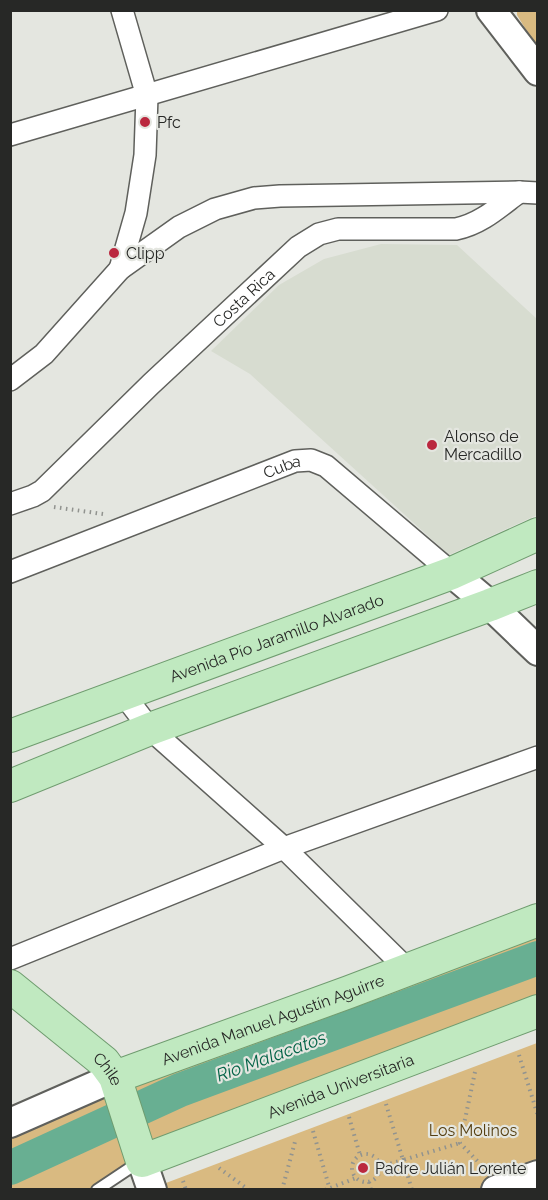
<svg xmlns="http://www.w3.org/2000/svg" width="548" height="1200" viewBox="0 0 548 1200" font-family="Raleway,sans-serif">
<rect width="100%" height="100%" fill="#e4e6e0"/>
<!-- built -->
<polygon fill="#d7dcd0" points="381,244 457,245 537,319 537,515 449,555 250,374 211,351 279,285 324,259"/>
<!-- green -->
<g fill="#d9ba81">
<polygon points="517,11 537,11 537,48 517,15"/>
<polygon points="537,920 537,1011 142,1161 97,1189 11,1189 10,1123"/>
<polygon points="537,1043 537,1170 481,1190 159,1190 158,1186"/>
</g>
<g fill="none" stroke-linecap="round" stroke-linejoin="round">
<!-- river -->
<polyline stroke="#68af92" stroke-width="34" points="10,1168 180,1090 538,958"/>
<!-- lane casing -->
<g stroke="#5f605c" stroke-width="14">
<polyline id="lane" points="97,1190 139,1162"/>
</g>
<!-- street casing -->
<g stroke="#5f605c" stroke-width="24">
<g id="street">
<polyline points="10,135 437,10"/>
<polyline points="120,269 136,213 145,155 147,96 122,10"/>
<polyline points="10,380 44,354 120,269 179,227 215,209 254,198 280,196 519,192 538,193"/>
<path id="s1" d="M10,504l23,-8 9,-5 109,-107 147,-137 21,-13 19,-5h118c25,-5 43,-22 63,-37"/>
<path id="s2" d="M10,572l285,-111 16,-1 15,6 126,107"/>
<polyline points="124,695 150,729 284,848 408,970"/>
<polyline points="10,959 284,848 538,757"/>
</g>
</g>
<!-- secondary casing -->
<g stroke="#5f605c" stroke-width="32">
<g id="secondary">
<polyline points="491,10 538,71"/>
<polyline points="452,573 490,605 538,651"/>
<polyline points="10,1123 115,1077"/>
<polyline points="142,1161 152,1190"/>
<polyline points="496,1190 538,1175"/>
</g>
</g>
<!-- primary casing -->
<g stroke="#6f9c6f" stroke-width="34">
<g id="primary">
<path id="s3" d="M10,736l442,-163 86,-39"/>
<polyline points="10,786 150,729 490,605 538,586"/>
<path id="s4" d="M10,986l94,76 11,15 27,84 396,-150"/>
<path id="s5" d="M115,1077l234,-85 189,-72"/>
</g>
</g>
<!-- path -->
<g stroke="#91938f" stroke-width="4" stroke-dasharray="1.5 4.5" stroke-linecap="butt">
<polyline points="54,507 103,514"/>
<polyline points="519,1055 538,1116"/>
<polyline points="475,1072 460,1143 486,1170"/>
<polyline points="386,1104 403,1160 460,1143"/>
<polyline points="349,1117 360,1155"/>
<polyline points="313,1131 330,1190"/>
<circle cx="366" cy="1168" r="14"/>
<polyline points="379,1167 403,1160 412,1190"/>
<polyline points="219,1168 249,1190"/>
<polyline points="183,1181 186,1190"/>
<polyline points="369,1182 371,1190"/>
<polyline points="282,1190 296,1138"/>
<polyline points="325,1190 356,1178"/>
</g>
<!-- lane -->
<use href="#lane" stroke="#fff" stroke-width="10"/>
<!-- street -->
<use href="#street" stroke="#fff" stroke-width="21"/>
<!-- secondary -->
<use href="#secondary" stroke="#fff" stroke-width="28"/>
<!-- primary -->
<use href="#primary" stroke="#c0e9c0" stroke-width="32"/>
</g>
<!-- markers -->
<g fill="#ba283f" stroke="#e4e6e0" stroke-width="2">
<circle cx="145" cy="122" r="6"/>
<circle cx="114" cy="253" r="6"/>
<circle cx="432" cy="445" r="6"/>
<circle cx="363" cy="1168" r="6"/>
</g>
<g text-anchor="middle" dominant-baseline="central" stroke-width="4.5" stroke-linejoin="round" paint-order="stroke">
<!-- poi labels -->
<g font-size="16" fill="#272826" stroke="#e4e6e0" text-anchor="start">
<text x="157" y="122">Pfc</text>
<text x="126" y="253">Clipp</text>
<text x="444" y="436">Alonso de<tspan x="444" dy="18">Mercadillo</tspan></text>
<text x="375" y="1168">Padre Julián Lorente</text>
</g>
<!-- street labels -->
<g font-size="16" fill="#272826" stroke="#e4e6e0">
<text stroke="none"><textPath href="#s1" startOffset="314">Costa Rica</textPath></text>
<text stroke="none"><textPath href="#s2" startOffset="292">Cuba</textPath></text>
<text stroke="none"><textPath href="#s3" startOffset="284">Avenida Pío Jaramillo Alvarado</textPath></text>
<text stroke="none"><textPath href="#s5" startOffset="168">Avenida Manuel Agustín Aguirre</textPath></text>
<text stroke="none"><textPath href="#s4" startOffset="129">Chile</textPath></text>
<text stroke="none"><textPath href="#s4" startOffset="440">Avenida Universitaria</textPath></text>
</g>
<!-- park labels -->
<g font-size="16" fill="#563f11" stroke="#e4e6e0">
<text x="473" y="1130">Los Molinos</text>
</g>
<!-- water labels -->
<g font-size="18" font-style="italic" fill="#046448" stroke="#e4e6e0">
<text transform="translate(271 1056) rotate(-20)">Rio Malacatos</text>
</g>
</g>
<!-- border -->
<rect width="548" height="1200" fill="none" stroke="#272826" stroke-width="24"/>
</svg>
